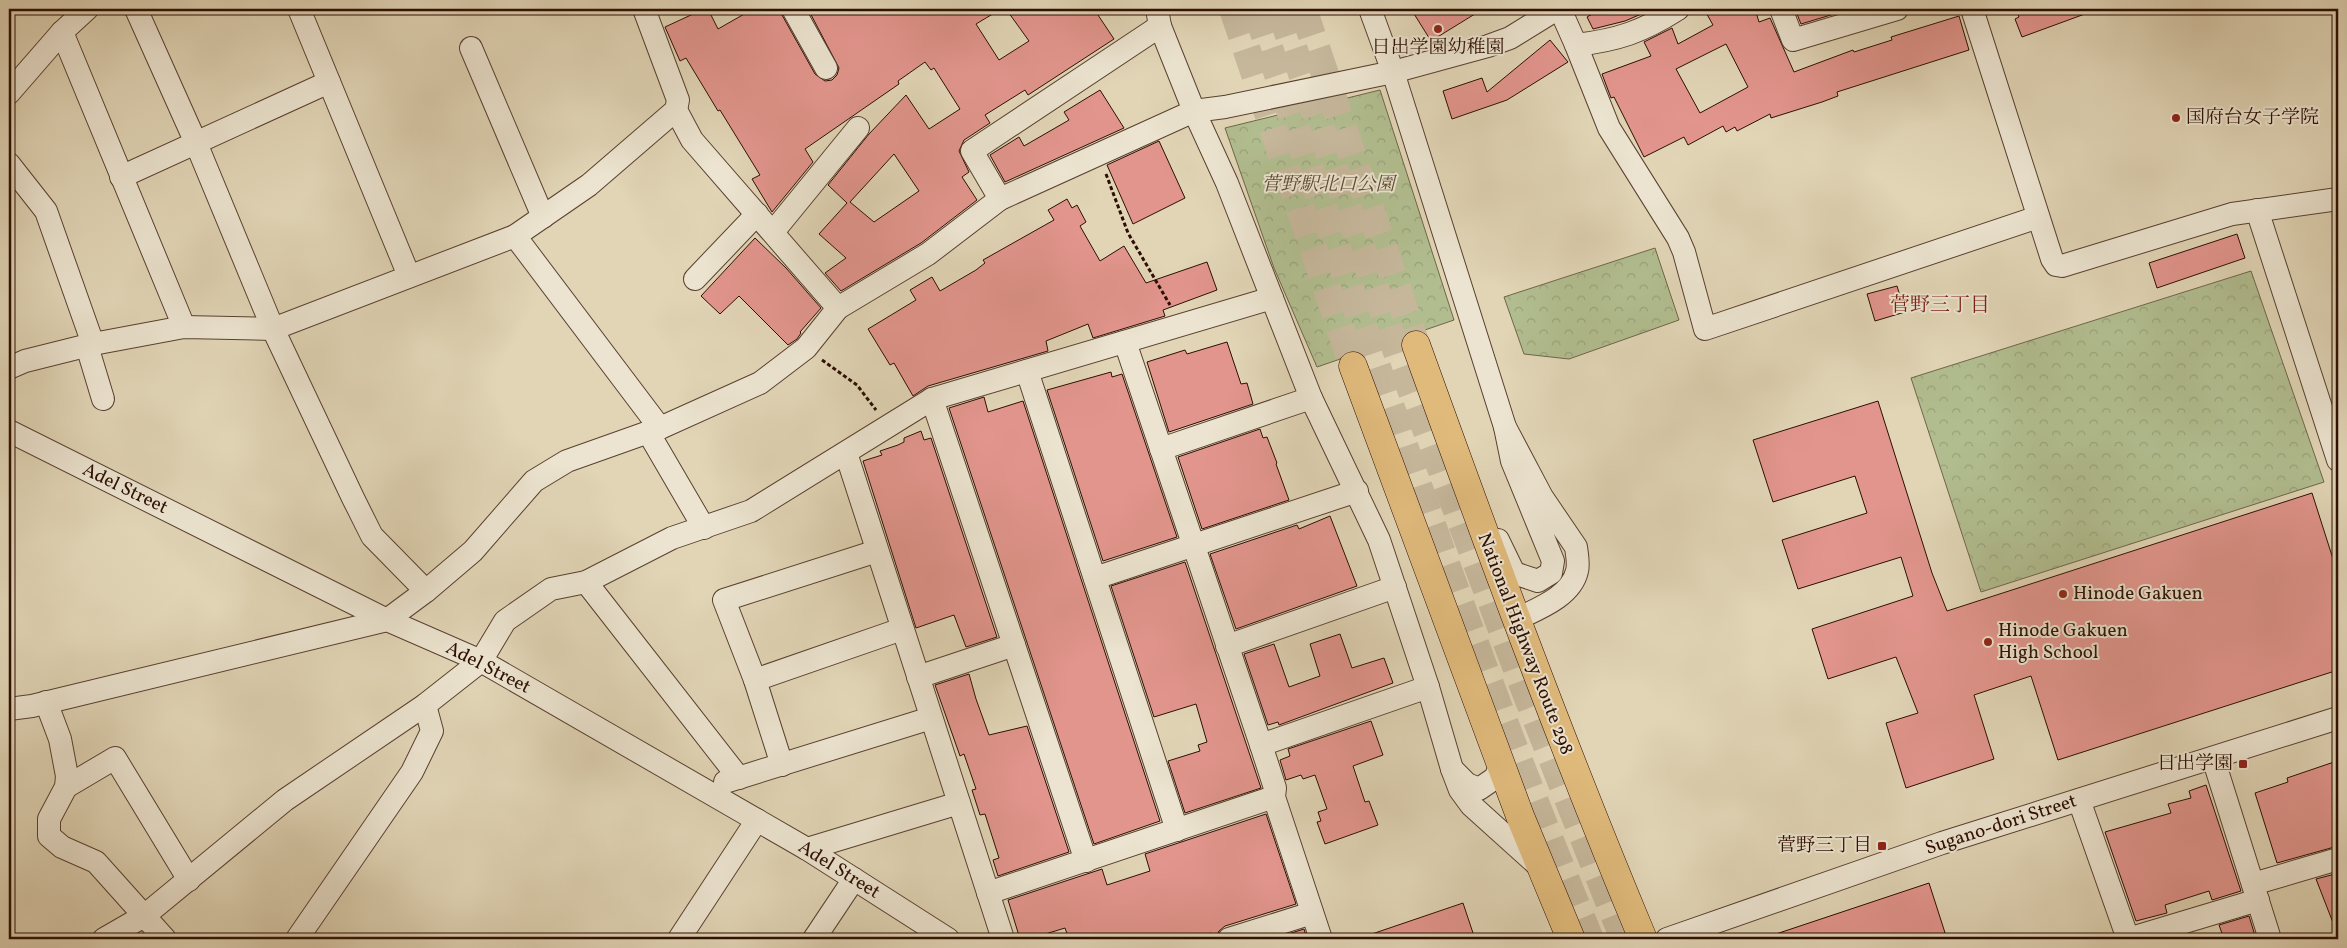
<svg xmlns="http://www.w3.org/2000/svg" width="2347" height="948" viewBox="0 0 2347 948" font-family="Vollkorn,'Noto Serif JP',serif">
<defs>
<pattern id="forest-crowns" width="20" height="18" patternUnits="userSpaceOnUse" patternTransform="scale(1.25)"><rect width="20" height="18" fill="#b1bd8f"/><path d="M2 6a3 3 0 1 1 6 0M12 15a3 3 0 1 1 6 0" fill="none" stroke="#98a17a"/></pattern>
</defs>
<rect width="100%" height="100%" fill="#e1d5b6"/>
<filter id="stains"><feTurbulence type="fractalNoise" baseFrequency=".004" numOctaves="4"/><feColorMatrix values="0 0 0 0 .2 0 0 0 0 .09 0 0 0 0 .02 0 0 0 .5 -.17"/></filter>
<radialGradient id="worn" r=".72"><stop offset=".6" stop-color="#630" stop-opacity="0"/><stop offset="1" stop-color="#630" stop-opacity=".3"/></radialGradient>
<!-- forest -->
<g fill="url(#forest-crowns)" stroke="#6e6649">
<polygon points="1380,90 1454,320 1317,367 1274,268 1225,128"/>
<polygon points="1655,248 1679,320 1569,359 1524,354 1504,297"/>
<polygon points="2251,271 2324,482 1981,592 1911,378"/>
</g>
<!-- building -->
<g fill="#e2958d" stroke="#2c0e03" fill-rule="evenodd">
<path d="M704,9h4l10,20 35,-20h27l2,6 33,59 10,7 7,-1 5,-5 2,-7 -31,-59h193l-25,15 23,36 30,-19 -23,-32h88l20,30 -86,56 -3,-5 -40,25 5,8 -26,17 -5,11 10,21 -7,5 15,23 -56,43 -80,48 -16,-18 21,-15 -27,-24 28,-31 -19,-18 41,-51 37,-39 23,34 31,-20 -26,-41 -3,2 -6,-8 -27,19 1,3 -94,65 8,13 -41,50 -20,-33 8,-4 -40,-65 -2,1 -32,-53 -6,3 -15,-34zM894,154l25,37 -45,31 -24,-20z"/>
<polygon points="1411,9 1483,9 1431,41"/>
<polygon points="1589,9 1653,9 1625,21 1593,29 1587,17 1592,14"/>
<path d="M1704,9h51l4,13 11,-4 24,54 59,-22 1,2 38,-12 -1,-3 68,-21 10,34 -132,42 1,4 -16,6 -51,16 -1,-4 -33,17 -2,-4 -9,5 -3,-6 -35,19 -4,-8 -40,20 -30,-60 -3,1 -9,-24 49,-18 -7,-14 28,-14 6,16 35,-19zM1726,44l22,43 -48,26 -24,-44z"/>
<polygon points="1795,9 1843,9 1844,11 1801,24"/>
<polygon points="2016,9 2093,9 2093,11 2022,37 2015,19 2019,17"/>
<polygon points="1550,40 1568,62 1507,100 1452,119 1443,91 1482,78 1487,92"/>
<polygon points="1100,90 1124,128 1005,182 990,155 1019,137 1024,146 1069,120 1064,112"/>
<polygon points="1159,141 1185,198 1133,224 1107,165"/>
<polygon points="1067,199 1072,208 1077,205 1086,222 1080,226 1100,261 1124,246 1146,283 1207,262 1217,290 1163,310 1165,316 1093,338 1088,324 1046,341 1048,351 928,386 913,396 894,363 890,365 868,329 916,300 910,290 932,277 940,291 976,270 985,263 983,260 1054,220 1048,210"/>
<polygon points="2237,234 2245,258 2157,288 2149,263"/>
<polygon points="755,238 786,268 821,308 800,332 801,333 797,339 788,345 739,296 720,314 701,296"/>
<polygon points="1897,286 1905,312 1875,321 1867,294"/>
<polygon points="1227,342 1241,384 1247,383 1253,404 1169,432 1147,362 1185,350 1187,354"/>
<polygon points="1111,372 1112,377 1122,374 1177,537 1103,561 1047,390"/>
<polygon points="984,397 988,412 1023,401 1160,821 1094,844 949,408"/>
<polygon points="1878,401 1932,573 1947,611 2312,493 2334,562 2338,561 2338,670 2058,760 2031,676 1974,695 1994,759 1906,788 1886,723 1918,713 1896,657 1828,679 1812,629 1913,596 1901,557 1798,589 1782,540 1867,513 1855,476 1773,502 1753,440"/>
<polygon points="1260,429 1263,438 1267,437 1277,463 1276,464 1289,500 1202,529 1178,457"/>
<polygon points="921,431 924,440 931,438 997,637 966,647 954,615 916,628 863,461 882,455 880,451 898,445 904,442 904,438"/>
<polygon points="1330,516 1357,586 1236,629 1210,554 1297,525 1299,529"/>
<polygon points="1185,562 1261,788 1185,813 1168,761 1200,751 1198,745 1207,742 1196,704 1154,717 1111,586"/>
<polygon points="1340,634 1352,668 1384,658 1393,683 1279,725 1278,722 1268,725 1244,654 1274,644 1289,687 1320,676 1310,644"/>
<polygon points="969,674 976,699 989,735 1027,726 1069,852 998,876 993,860 999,858 985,814 980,815 972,790 976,789 964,754 960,756 935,685"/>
<polygon points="1371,721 1383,755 1353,766 1365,802 1369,801 1378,825 1325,844 1317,822 1321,821 1318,812 1327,809 1315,775 1303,779 1301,775 1286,780 1280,760 1290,756 1288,749"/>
<polygon points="2334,762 2338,775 2338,846 2277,863 2255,793 2288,782 2287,778"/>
<polygon points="2206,785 2241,891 2212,900 2209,891 2165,905 2167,913 2136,921 2105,832 2171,813 2168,804 2191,798 2189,791"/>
<polygon points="1266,814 1296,904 1225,926 1219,931 1216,939 1212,939 1211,933 1193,939 1069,939 1065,928 1029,939 1020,939 1008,900 1102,869 1107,885 1150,871 1145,854"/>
<polygon points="2335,874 2338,882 2337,933 2316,879"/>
<polygon points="1929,883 1947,939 1771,939 1770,936"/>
<polygon points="1463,903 1475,939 1366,939 1366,936"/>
<polygon points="2249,916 2256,939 2224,939 2219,925"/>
<polygon points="1304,929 1307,939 1272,939"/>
</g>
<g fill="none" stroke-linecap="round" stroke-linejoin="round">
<!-- highway-tunnel -->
<g stroke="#c6b79b" stroke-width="28" stroke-dasharray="28 14" stroke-linecap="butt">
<polyline points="1233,9 1353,366"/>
<path d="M1256,9c105,312 208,626 334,930"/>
<polyline points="1280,9 1398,355 1528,698 1624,939"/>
<polyline points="1303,9 1416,345"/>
</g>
<!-- minor casing -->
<g stroke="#594030" stroke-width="24">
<g id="minor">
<polyline points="136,9 196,143 273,329 353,498 372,536 426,591"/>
<polyline points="299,9 409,276"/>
<polyline points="793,9 826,68"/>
<polyline points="1157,9 1160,26 1194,111 1227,183 1311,398 1379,540 1428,687 1452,769"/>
<polyline points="1370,9 1393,72 1505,427"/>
<path d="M1560,9l16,36c42,-5 66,-13 102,-36"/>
<polyline points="1781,9 1793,40 1897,9"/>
<polyline points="1972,9 2052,259 2056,265 2062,266 2232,214 2338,199"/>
<polyline points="62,32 184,327"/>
<polyline points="1576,45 1609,128 1678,238 1684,252 1705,329 2038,217"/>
<polyline points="471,48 543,217"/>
<polyline points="9,93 62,32 87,9"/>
<polyline points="9,164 46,211 93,344"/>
<polyline points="121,177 329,82"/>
<polyline points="1000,199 972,151 1160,26"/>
<polyline points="2257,210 2338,460"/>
<polyline points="773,232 858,128"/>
<polyline points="515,236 660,428"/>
<polyline points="695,279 757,214"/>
<polyline points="838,308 928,254 1000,199 1194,111 1225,107 1393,72 1488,46 1510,38 1557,9"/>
<polyline points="1125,342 1261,745 1275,788 1274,797 1321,939"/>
<polyline points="87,346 103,399"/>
<polyline points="9,368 25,361 93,344 184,327 273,329 515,236 589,185 676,110 678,100 644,9"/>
<polyline points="1027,371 1177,830"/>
<polyline points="932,399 1086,861"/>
<polyline points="9,431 387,620 481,661 807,849 948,939"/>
<polyline points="648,432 704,528"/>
<polyline points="1161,449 1311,398"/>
<polyline points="846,453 1003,939"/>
<path d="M1498,540l16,33 24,8 13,-8 2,-12 -41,-100 -7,-34 37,70 34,50c1,8 3,17 1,24 -6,26 -40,38 -62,49"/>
<polyline points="1095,578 1357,491"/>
<polyline points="586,582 739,778"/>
<polyline points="1227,646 1395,587"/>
<polyline points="918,677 1014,645"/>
<polyline points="755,680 902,629"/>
<polyline points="46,702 60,739 67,776 66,787 49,819 49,836 62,847 96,862 165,939"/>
<polyline points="9,709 32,706 387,620 426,591 473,551 534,481 567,461 660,428 760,383 806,348 838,308 692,140 676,110"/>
<polyline points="1261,745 1428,687"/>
<polyline points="2213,758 2270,939"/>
<polyline points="782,765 755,680 724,600 877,551"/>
<polyline points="1501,765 1495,778 1479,789 1467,784 1452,769 1460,790 1471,805 1542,869"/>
<polyline points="725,782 931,718"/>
<polyline points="66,787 115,758 189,880"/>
<polyline points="2079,800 2128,939"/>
<polyline points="807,849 959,803"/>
<polyline points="2253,884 2338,859"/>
<polyline points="988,893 1274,797"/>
<polyline points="104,939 144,916 285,800 425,705 481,661 505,621 551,589 586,582 672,538 751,511 932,399 1272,298"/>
<polyline points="297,939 412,772 432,731 425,705"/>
<polyline points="679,939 757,820"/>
<polyline points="814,939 854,879"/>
<polyline points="1229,939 1312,913"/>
<polyline points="1667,939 1942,843 2338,718"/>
<polyline points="2128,939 2258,900"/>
</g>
</g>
<!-- highway casing -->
<g stroke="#2c0e03" stroke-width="29">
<g id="highway">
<path d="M1416,345c72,200 145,398 227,594"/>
<polyline points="1353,366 1520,816 1571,939"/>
</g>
</g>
<!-- path -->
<g stroke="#2c0e03" stroke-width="3" stroke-dasharray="4 2.5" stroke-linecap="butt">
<polyline points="1106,174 1128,233 1170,305"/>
<polyline points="822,360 857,385 876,410"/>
</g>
<!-- minor -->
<use href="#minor" stroke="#ece4d0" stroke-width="22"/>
<!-- highway -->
<use href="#highway" stroke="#e0ba7b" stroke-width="28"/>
</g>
<!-- markers -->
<g fill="#8f2418" stroke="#ece4d0" stroke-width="2">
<circle cx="1438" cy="29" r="5"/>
<circle cx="2176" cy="118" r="5"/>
<circle cx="2063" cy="594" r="5"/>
<circle cx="1988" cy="642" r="5"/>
<rect x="2238" y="759" width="10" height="10" rx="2.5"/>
<rect x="1877" y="841" width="10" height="10" rx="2.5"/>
</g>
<g text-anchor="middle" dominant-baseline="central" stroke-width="4" stroke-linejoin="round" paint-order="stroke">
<!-- poi labels -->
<g font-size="19" fill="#2c0e03" stroke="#ece4d0" text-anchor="start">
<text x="1438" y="48" text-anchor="middle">日出学園幼稚園</text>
<text x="2186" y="118">国府台女子学院</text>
<text x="2073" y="594">Hinode Gakuen</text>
<text x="1998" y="631">Hinode Gakuen<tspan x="1998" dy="22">High School</tspan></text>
<text x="2233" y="764" text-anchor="end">日出学園</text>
<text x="1872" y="846" text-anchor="end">菅野三丁目</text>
</g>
<!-- park labels -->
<g font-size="19" font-style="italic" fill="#5b4b34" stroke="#ece4d0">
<text x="1328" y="185">菅野駅北口公園</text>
</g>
<!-- street labels -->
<g font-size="19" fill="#2c0e03" stroke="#ece4d0">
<text transform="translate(125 489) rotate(26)">Adel Street</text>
<text transform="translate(1525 644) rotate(69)">National Highway Route 298</text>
<text transform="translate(488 668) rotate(27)">Adel Street</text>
<text transform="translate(2001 825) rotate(-18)">Sugano-dori Street</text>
<text transform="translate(839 870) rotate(32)">Adel Street</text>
</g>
<!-- neighbourhood labels -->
<g font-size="20" fill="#7a1f14" stroke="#ece4d0">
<text x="1940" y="306">菅野三丁目</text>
</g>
</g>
<!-- margin -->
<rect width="2347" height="948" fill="none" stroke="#e1d5b6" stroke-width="30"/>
<rect x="10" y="10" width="2327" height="928" fill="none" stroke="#2c0e03" stroke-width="2.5"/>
<rect x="15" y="15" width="2317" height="918" fill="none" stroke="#2c0e03"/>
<rect width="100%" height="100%" filter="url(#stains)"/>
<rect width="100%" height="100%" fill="url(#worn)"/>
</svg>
